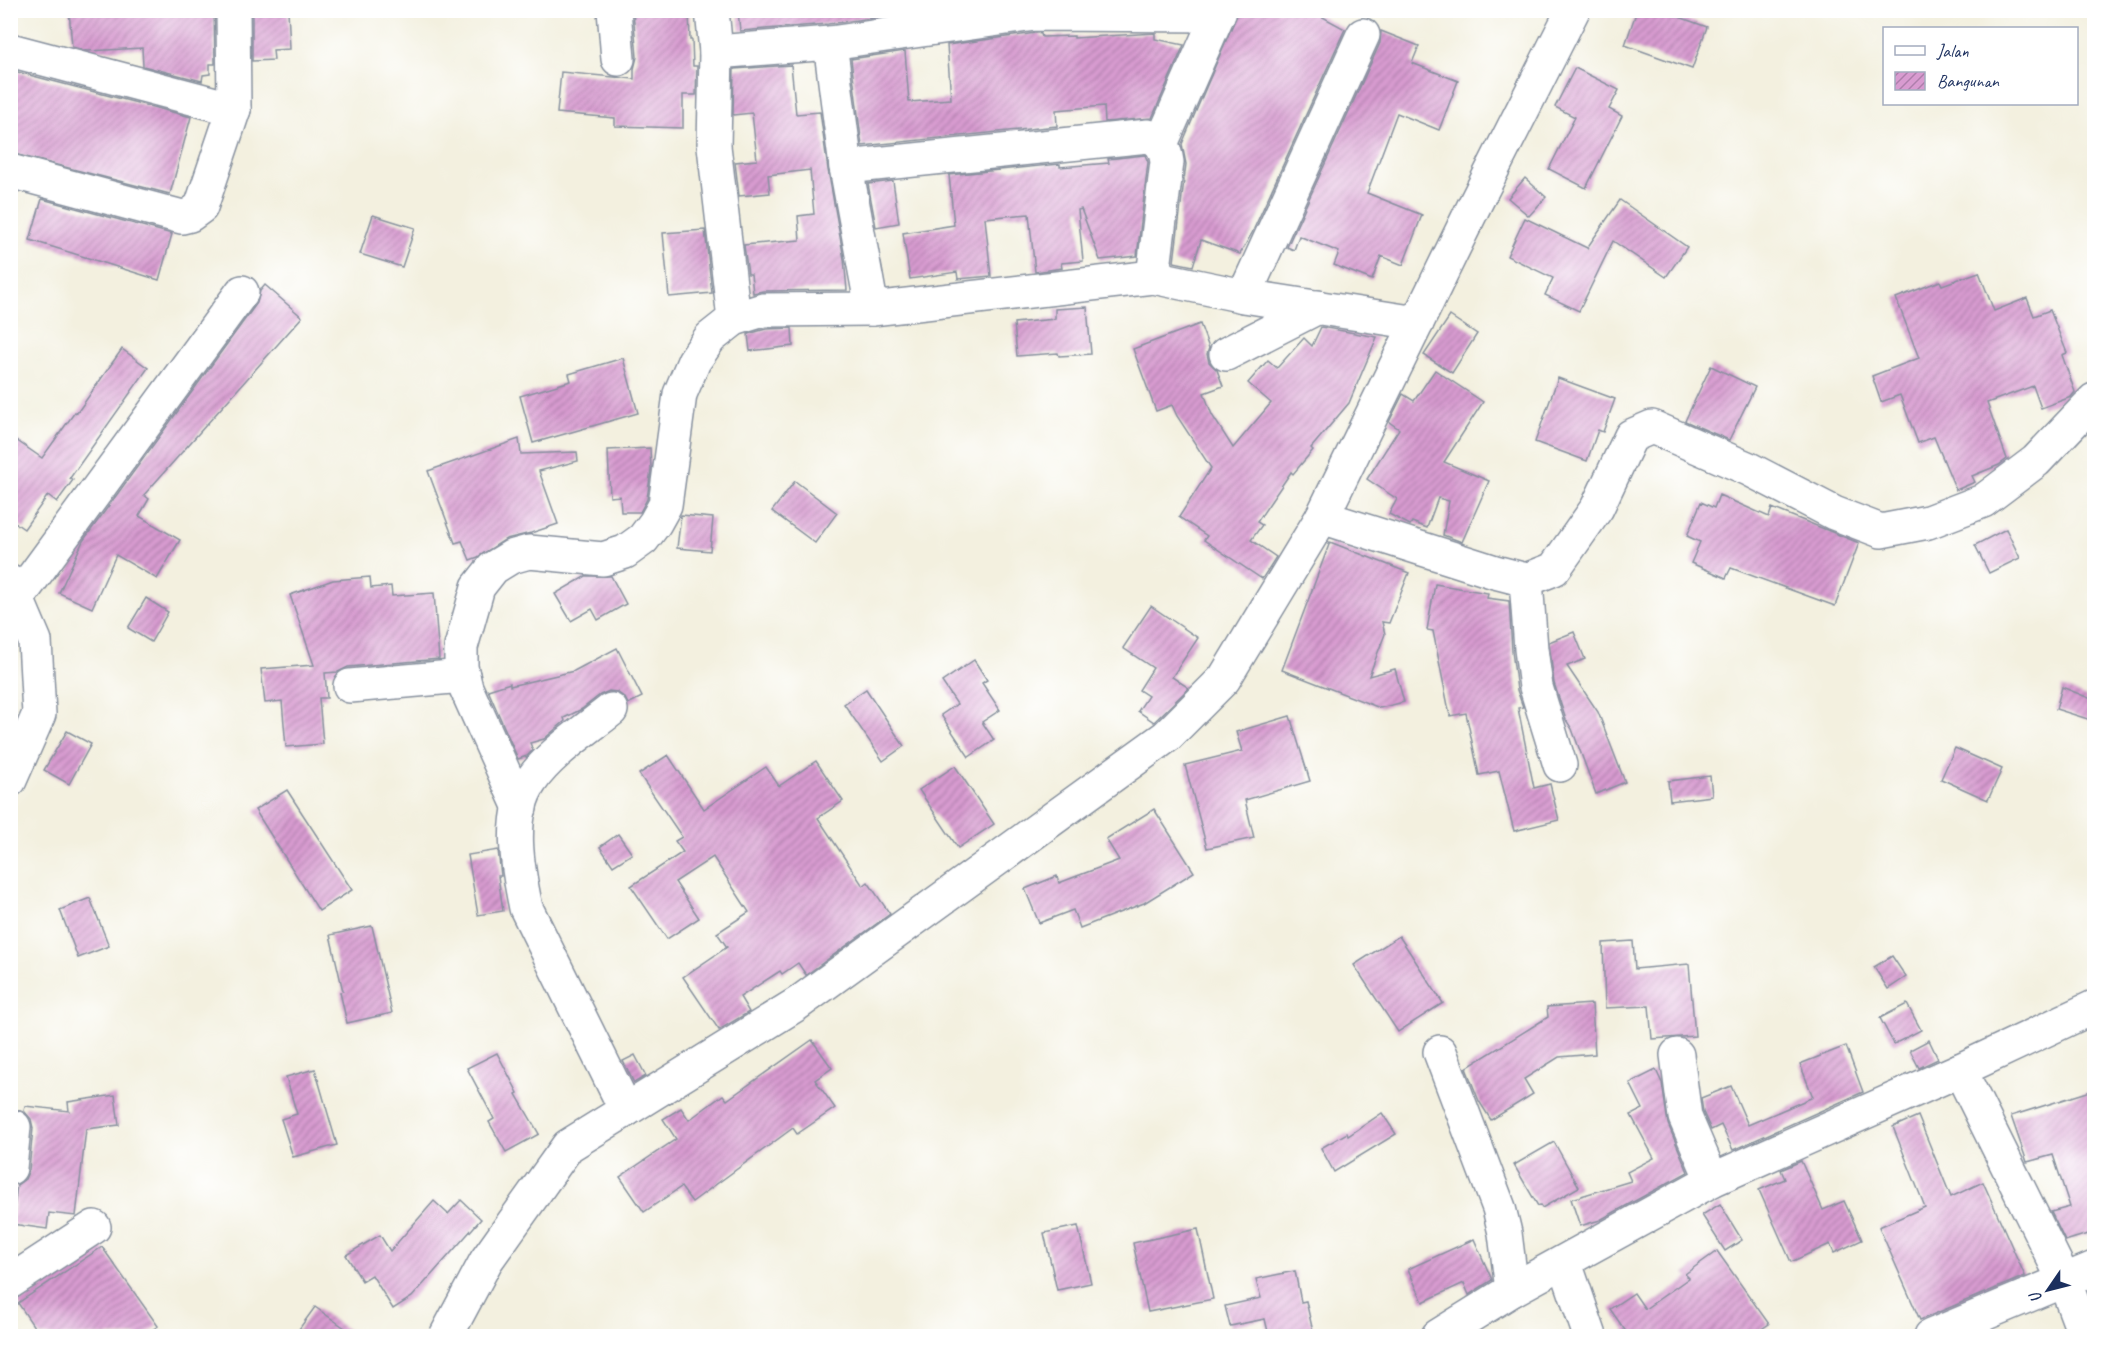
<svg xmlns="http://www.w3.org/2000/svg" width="2105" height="1347" viewBox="0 0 2105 1347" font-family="Caveat,sans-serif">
<defs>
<pattern id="building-hatch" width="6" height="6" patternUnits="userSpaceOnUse" patternTransform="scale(1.5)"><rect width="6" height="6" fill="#d89bd0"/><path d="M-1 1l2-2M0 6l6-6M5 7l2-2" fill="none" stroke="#ae7fac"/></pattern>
</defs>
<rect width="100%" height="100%" fill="#fff"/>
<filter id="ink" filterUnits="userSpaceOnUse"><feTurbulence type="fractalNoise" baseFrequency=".0167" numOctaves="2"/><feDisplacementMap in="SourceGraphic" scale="12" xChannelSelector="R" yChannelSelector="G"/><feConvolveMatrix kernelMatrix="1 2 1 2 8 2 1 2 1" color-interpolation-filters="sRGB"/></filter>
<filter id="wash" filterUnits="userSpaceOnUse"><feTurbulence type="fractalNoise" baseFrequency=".008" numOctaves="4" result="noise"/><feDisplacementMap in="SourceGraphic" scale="24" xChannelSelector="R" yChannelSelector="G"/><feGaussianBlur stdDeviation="1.35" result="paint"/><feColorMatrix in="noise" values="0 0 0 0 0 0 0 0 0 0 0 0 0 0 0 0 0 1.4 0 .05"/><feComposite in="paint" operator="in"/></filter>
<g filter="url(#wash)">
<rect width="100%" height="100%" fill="#f3f0df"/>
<g id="blocks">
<!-- building -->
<g fill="url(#building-hatch)">
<polygon points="69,10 214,10 215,64 210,64 210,74 203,75 202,81 143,66 142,48 88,51 72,47"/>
<polygon points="252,10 288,10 290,49 273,50 274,60 252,61"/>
<polygon points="738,10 902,10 902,14 828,24 740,31"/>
<polygon points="1239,10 1310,10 1345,29 1252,233 1240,254 1201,240 1193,266 1174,262 1186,164 1182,144"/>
<polygon points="1637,10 1660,10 1707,27 1692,69 1625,45"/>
<polygon points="633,11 689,11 690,40 692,40 693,66 697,66 696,95 683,95 683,128 615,126 615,118 557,113 561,72 634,79 634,69 637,57"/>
<polygon points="1381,31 1419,46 1412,63 1458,81 1439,130 1397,113 1367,193 1422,215 1403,265 1381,256 1372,280 1334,265 1339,252 1299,236 1294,250 1287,247 1380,43"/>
<polygon points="1036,33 1041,34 1042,37 1074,36 1074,38 1155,33 1155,39 1184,45 1152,118 1105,122 1104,106 1056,110 1057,126 862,146 851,59 905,51 909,102 951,99 947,45"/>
<polygon points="791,65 796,114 820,112 828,170 844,259 847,290 763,291 753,293 751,274 748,274 744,245 800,240 798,216 814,214 810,170 768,175 770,193 739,196 735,162 757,160 752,113 733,115 734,69"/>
<polygon points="1575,68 1619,90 1609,109 1622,116 1586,188 1549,169 1575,117 1555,107"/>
<polygon points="10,70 191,117 170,194 10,153"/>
<polygon points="1145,155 1148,162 1137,256 1100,260 1081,209 1078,210 1083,261 1061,263 1062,268 1035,272 1029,214 985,218 991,276 958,279 957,272 910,279 903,233 954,225 949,175 1060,164 1060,167 1109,163 1108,159"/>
<polygon points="1525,178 1546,197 1529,216 1508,198"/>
<polygon points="893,181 899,223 876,227 868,184"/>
<polygon points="42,199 172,234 159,280 30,240"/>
<polygon points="1620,200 1687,247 1666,277 1613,241 1579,311 1545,295 1553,278 1507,256 1525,218 1587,248"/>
<polygon points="373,215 415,228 402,267 360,254"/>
<polygon points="705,230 712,293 669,297 663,233"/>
<polygon points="1979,272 1994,311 2027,298 2034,316 2050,310 2067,353 2062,355 2075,392 2071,397 2041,408 2033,386 1987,403 2007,459 1999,465 1972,476 1975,482 1956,490 1934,437 1918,443 1900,395 1881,402 1872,376 1919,358 1896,298 1940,281 1942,285"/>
<polygon points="265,285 302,317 144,495 149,499 139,516 180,540 157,579 116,555 92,608 59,593 83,541 257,303 260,291"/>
<polygon points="1087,307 1091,354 1059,356 1058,353 1017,356 1014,323 1055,319 1055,309"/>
<polygon points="1450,316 1477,334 1452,373 1424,355"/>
<polygon points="1200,324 1209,348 1207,354 1209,362 1217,370 1223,386 1204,393 1212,415 1233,448 1271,403 1248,383 1268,360 1277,368 1304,338 1312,346 1321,327 1377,337 1349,403 1311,448 1313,450 1293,474 1291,472 1257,522 1262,525 1251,540 1276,557 1262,579 1204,540 1207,536 1179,517 1211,468 1177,416 1172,405 1156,411 1133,349"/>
<polygon points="792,328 793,346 750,351 748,334 766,329"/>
<polygon points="122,349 148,368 70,478 73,480 57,502 48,495 24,529 10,519 10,436 42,458 75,412 77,413"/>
<polygon points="623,358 638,413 533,443 520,396 571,381 569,374"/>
<polygon points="1711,366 1755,387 1729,440 1685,421"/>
<polygon points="1435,370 1483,402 1444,462 1489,481 1462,542 1443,535 1449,501 1438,498 1427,528 1412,522 1410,525 1389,514 1397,499 1367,479 1399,429 1389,422 1403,394 1414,401"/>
<polygon points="1558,378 1615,399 1603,432 1598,430 1587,461 1535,442"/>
<polygon points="519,439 521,454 577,452 578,461 539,471 558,524 531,533 506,539 478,557 470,560 462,541 455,543 428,471"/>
<polygon points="650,448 651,469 647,499 640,512 621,512 620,496 610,497 608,450"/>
<polygon points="795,481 837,513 815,543 772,511"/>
<polygon points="1719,495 1769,517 1772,508 1859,543 1835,606 1731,568 1726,578 1691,563 1700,542 1687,536 1701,502 1714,508"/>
<polygon points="681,515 713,518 710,551 677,548"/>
<polygon points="2006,529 2020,558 1989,573 1975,545"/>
<polygon points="1330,542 1409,573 1389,623 1382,622 1385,634 1369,676 1395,669 1404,702 1380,708 1282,670"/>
<polygon points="586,576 611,576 626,604 598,620 592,609 571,621 555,594"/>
<polygon points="370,577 371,588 391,586 392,596 434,593 439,659 348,667 338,672 325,673 327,698 319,698 323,744 286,747 282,701 265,703 261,669 314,665 290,595 333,580"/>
<polygon points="1435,584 1488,593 1487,598 1509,601 1512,651 1517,690 1523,707 1518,708 1534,788 1550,784 1559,820 1514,831 1499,771 1479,775 1466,713 1450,716 1433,631 1427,630"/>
<polygon points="146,598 168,612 151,642 128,628"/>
<polygon points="1151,606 1198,638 1172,677 1189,688 1154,722 1138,711 1148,696 1139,690 1153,668 1123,648"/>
<polygon points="1574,632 1585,659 1567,666 1598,712 1625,782 1596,794 1572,729 1566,720 1554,683 1549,642"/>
<polygon points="617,648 642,697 628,704 625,698 617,692 609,691 600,695 582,709 564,718 565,721 544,739 530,743 533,750 527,756 518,759 488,690 510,683 510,686 574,671"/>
<polygon points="974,660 987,680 982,683 1000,710 982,722 994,740 969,757 941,715 957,704 942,682"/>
<polygon points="2062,687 2094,700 2094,721 2056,709"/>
<polygon points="866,689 904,746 883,761 844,704"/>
<polygon points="1290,716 1310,781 1245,800 1254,838 1207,848 1185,765 1242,751 1236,732"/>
<polygon points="67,731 91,744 69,784 44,770"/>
<polygon points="1955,748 2002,769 1988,800 1941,779"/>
<polygon points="668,755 704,809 766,767 779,786 816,761 843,801 818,818 863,886 868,882 890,914 806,975 798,963 782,974 780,971 740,997 749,1012 719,1030 683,977 727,947 717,933 749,912 713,857 675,882 699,918 667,939 631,886 683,852 675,841 682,837 639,774"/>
<polygon points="955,766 994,824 958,848 919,790"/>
<polygon points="1710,776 1712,796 1670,801 1668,781"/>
<polygon points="287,790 352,890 319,911 255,810"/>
<polygon points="1154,809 1194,872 1144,903 1080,928 1073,910 1039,923 1025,889 1057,876 1059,883 1119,860 1106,839"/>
<polygon points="618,834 632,854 613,866 600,847"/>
<polygon points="498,850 501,876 498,876 503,911 478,915 468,855"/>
<polygon points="90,898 109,946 78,958 60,910"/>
<polygon points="372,926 392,1013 347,1023 340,992 343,991 330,935"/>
<polygon points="1399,936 1443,1003 1398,1032 1354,965"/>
<polygon points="1633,941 1635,969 1689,964 1695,1036 1652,1039 1649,1006 1605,1008 1603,943"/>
<polygon points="1892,956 1906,977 1888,989 1874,967"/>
<polygon points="1592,1004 1595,1054 1559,1057 1524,1079 1533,1094 1491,1120 1479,1101 1466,1068 1548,1017 1547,1007"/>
<polygon points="1907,1004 1921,1030 1894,1044 1880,1018"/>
<polygon points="812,1040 832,1068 815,1080 835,1108 797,1134 793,1128 692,1202 681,1187 644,1212 620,1177 676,1139 663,1119 681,1108 689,1120 723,1095 727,1100"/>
<polygon points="1929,1040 1938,1059 1919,1068 1910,1050"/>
<polygon points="1846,1046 1863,1092 1733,1150 1721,1125 1711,1130 1703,1112 1701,1098 1731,1086 1748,1125 1813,1097 1800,1064"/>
<polygon points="497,1053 518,1093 516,1094 539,1134 506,1152 489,1122 494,1119 467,1068"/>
<polygon points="635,1055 646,1076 634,1083 623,1061"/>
<polygon points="315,1069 337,1145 293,1157 281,1119 297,1114 286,1077"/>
<polygon points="1656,1070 1662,1083 1668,1124 1688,1172 1600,1220 1580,1226 1571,1199 1631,1181 1627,1172 1654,1158 1631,1115 1643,1109 1630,1083"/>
<polygon points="2094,1090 2094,1232 2065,1241 2051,1212 2070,1207 2053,1155 2027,1162 2011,1116"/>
<polygon points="115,1095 119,1125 86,1129 76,1216 49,1213 47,1229 12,1224 17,1185 25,1179 29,1170 33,1128 31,1119 24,1111 25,1106 69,1111 68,1102"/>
<polygon points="1382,1113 1396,1134 1334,1172 1321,1148 1347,1133 1348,1136"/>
<polygon points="1918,1116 1951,1197 1983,1182 2025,1276 1920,1320 1879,1227 1925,1207 1893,1127"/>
<polygon points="1554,1142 1579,1187 1542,1208 1540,1205 1538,1206 1514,1165"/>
<polygon points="1801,1161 1823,1210 1844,1201 1862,1240 1834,1253 1830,1244 1791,1262 1759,1190 1785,1179 1781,1170"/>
<polygon points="461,1200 481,1219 412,1297 393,1309 372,1275 362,1281 346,1255 380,1235 390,1251 434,1201 448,1214"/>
<polygon points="1720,1204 1742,1240 1725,1251 1702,1215"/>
<polygon points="1078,1226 1091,1283 1057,1290 1044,1233"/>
<polygon points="1198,1229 1213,1299 1148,1312 1133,1243"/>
<polygon points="1474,1239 1492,1280 1469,1295 1464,1283 1423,1302 1408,1269"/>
<polygon points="102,1247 158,1326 143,1336 40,1336 18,1303"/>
<polygon points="1717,1251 1769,1324 1751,1336 1629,1336 1610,1309 1634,1293 1645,1309 1689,1278 1685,1274"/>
<polygon points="1295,1271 1301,1302 1306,1301 1314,1336 1269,1336 1265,1319 1230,1326 1225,1306 1261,1298 1256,1279"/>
<polygon points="315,1307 356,1336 294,1336"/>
</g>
</g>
</g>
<g filter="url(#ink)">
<use href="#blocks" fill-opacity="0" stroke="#87909e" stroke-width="1.5"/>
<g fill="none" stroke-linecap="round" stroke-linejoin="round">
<!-- minor casing -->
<g stroke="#87909e" stroke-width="36">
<g id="minor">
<polyline points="614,10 618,59"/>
<polyline points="712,10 716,52 714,146 734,319"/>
<polyline points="830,43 846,167 872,309"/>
<polyline points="10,50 234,109"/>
<polyline points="716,52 830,43 1035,14 1218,15"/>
<polyline points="1161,144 1220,10"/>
<path d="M846,167l302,-31c13,4 17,12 19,26l-14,115"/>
<polyline points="10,171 182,217 190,215 201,207 234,109 233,10"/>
<polyline points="1244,296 1363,35"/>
<polyline points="1226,354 1318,307"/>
<polyline points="1322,517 1495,572 1526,580 1554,569 1597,508 1631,436 1652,427 1749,469 1834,513 1881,531 1928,522 1983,501 2036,461 2094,400"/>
<polyline points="1526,580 1531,649 1536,687 1560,765"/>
<polyline points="10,582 35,641 39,714 10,780"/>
<polyline points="17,599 242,292"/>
<polyline points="350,686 463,676"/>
<path d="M611,710c-25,20 -62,44 -80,71 -24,34 -13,89 -5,127l100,202"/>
<polyline points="520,808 466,688 461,667 461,647 478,587 493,568 511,557 529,552 603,559 625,552 643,539 655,523 665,505 680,394 694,361 710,338 734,319 763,310 872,309 1153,277 1244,296 1417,323"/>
<polyline points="1440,1052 1499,1208 1505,1233 1512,1290"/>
<polyline points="1677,1055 1685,1117 1712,1180"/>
<polyline points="1960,1070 2064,1280 2085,1336"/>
<polyline points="10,1168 14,1127"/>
<polyline points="1565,1263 1590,1336"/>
<polyline points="10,1282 94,1227"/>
<polyline points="446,1336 486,1261 568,1146 797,1004 1167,736 1224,679 1322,517 1474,206 1573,10"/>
<polyline points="1438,1336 1512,1290 1712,1180 1960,1070 2094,1007"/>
<polyline points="1931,1336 2094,1268"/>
</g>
</g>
<!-- minor -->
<use href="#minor" stroke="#fff" stroke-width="33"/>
</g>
</g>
<!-- margin -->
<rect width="2105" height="1347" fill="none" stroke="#fff" stroke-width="36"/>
<!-- legend -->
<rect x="1883" y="27" width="195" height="78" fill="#ffffff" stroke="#a4acbf" stroke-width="1.5"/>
<rect x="1895" y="46" width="30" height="9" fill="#ffffff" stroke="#a4acbf" stroke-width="1.5"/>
<text x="1937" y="57" font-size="18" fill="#1b2f5e">Jalan</text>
<rect x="1895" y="72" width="30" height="18" fill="url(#building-hatch)" stroke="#a4acbf" stroke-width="1.5"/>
<text x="1937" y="87" font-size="18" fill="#1b2f5e">Bangunan</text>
<!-- north arrow -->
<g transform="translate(2048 1290) rotate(235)" stroke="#ffffff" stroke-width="4.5" paint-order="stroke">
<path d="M0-4.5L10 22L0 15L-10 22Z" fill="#1b2f5e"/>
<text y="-9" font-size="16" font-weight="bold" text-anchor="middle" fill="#1b2f5e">U</text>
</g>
</svg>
